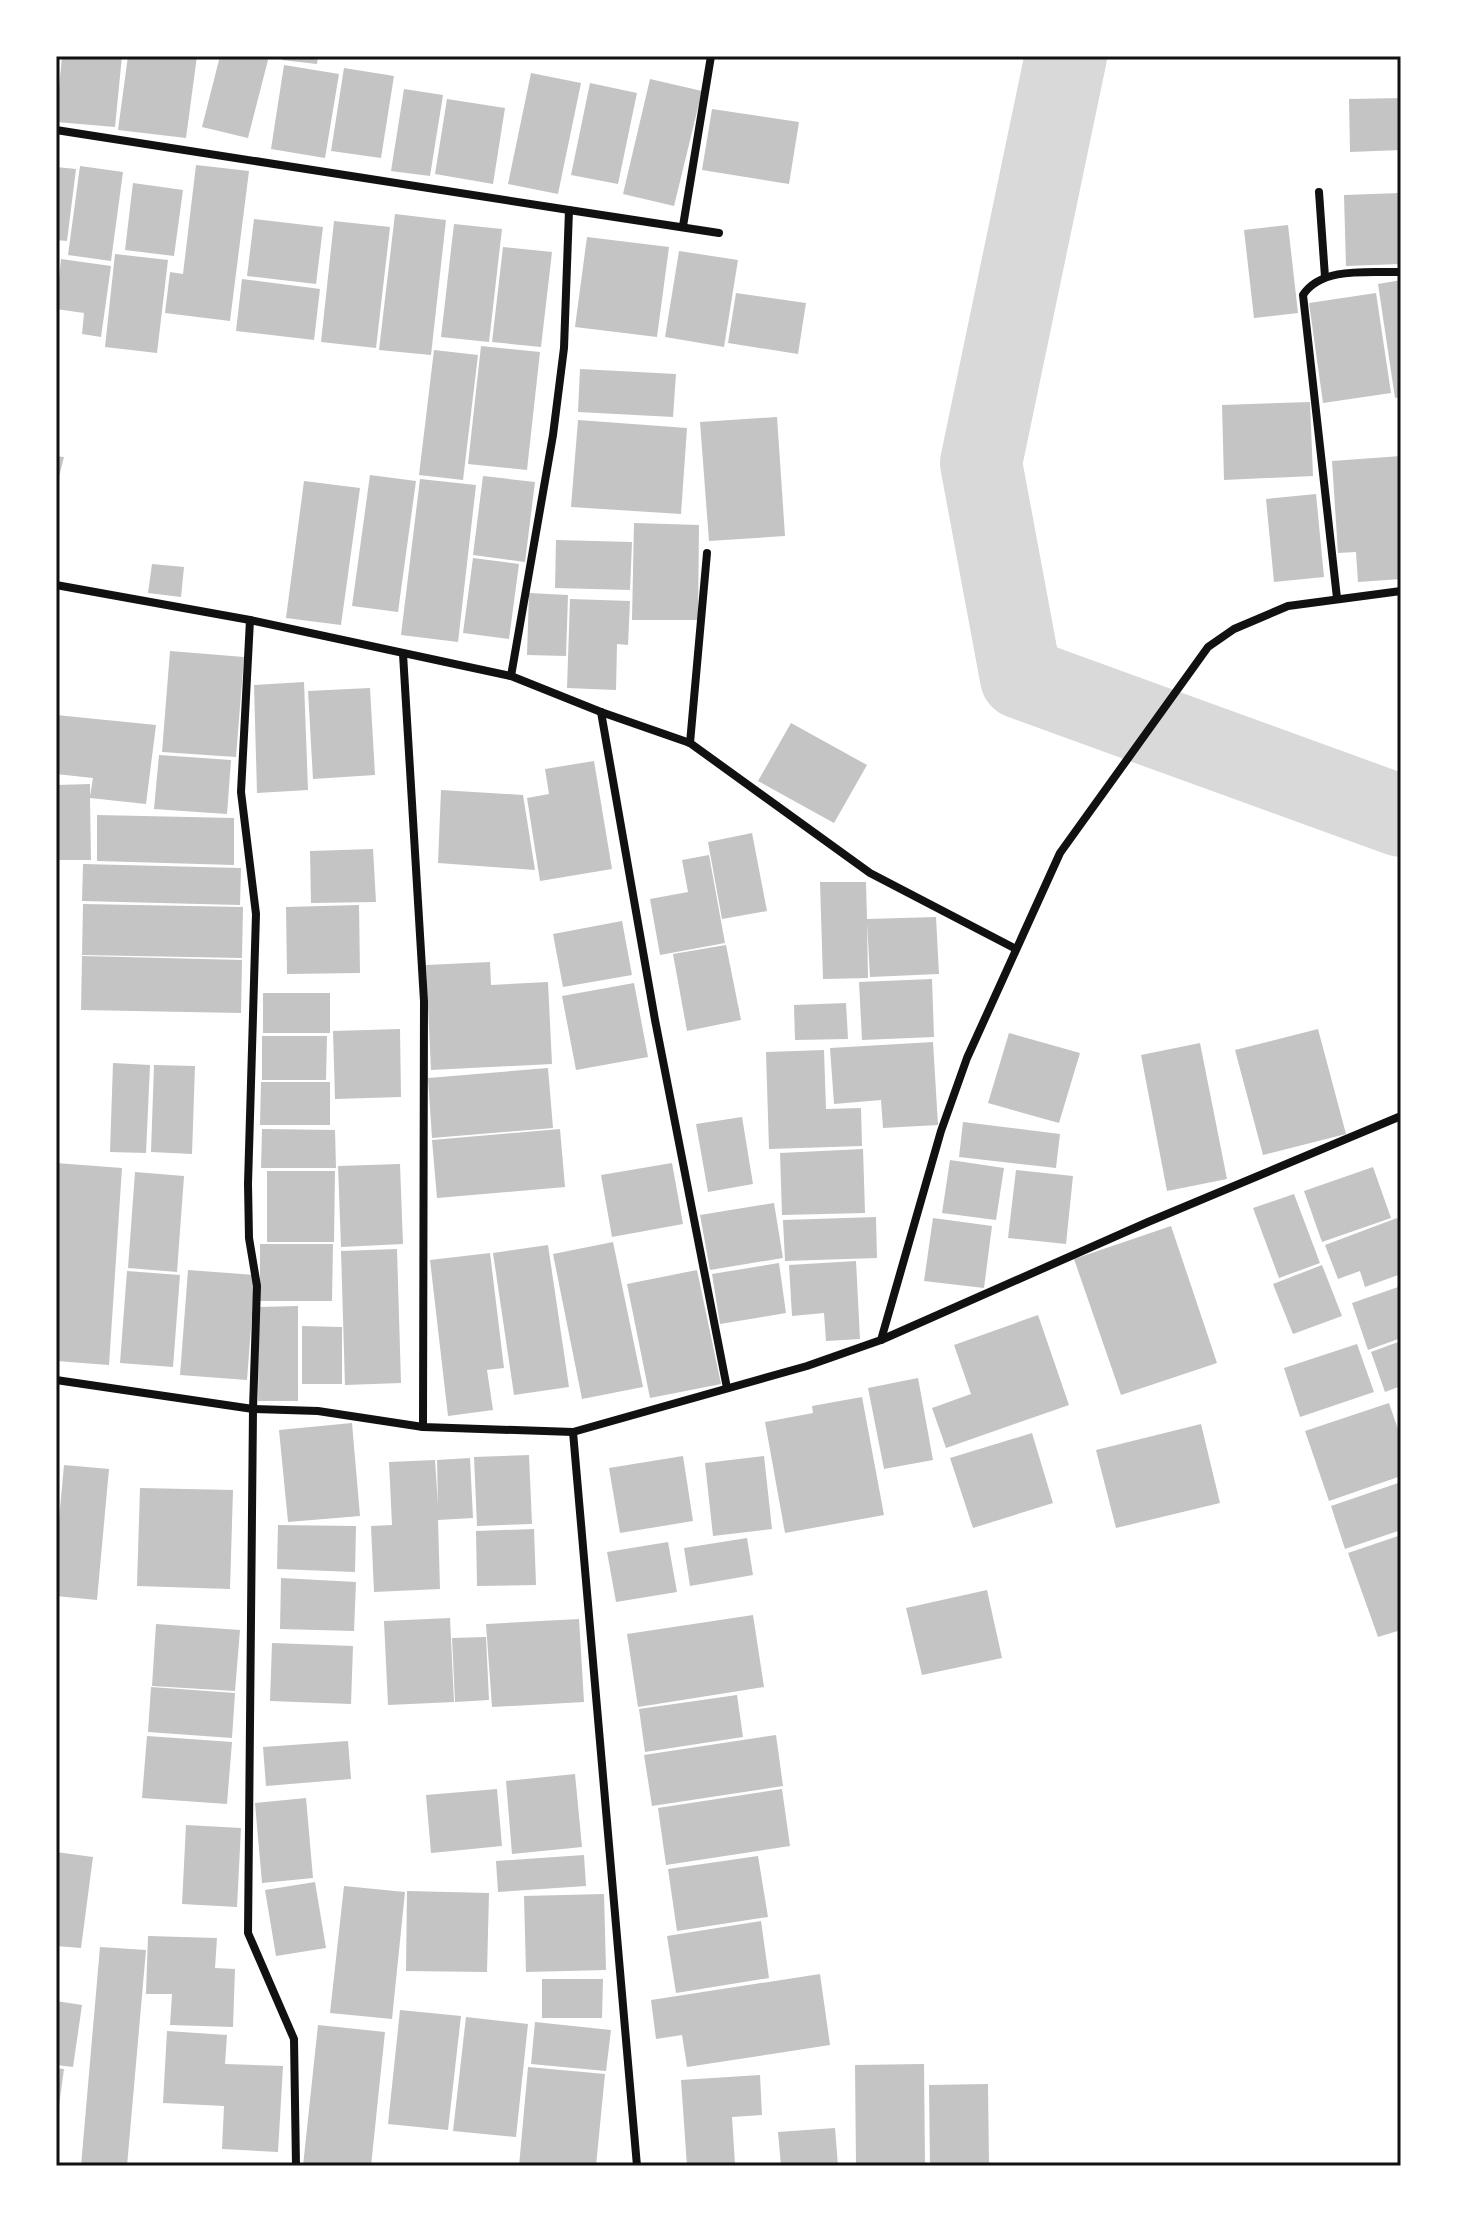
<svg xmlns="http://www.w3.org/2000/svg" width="1457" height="2222" viewBox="0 0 1457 2222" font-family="Mulish,sans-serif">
<rect width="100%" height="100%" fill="#fff"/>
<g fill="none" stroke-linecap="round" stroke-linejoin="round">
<!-- river -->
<polyline stroke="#d9d9d9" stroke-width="82" points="1066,56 981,463 1021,678 1401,816"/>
</g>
<!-- building -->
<g fill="#c4c4c4">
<polygon points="62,56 122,56 115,127 56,122"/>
<polygon points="128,56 197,56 186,138 118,130"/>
<polygon points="220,56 269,56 248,138 202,127"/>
<polygon points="282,56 318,56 317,64 282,60"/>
<polygon points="284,65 339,74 325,158 271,149"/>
<polygon points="344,68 394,76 381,158 331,151"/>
<polygon points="531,73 581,83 558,194 508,184"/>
<polygon points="650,79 702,91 674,206 623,194"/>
<polygon points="590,83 637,93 618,184 571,175"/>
<polygon points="404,89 443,95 430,176 391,171"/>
<polygon points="1401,98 1401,150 1350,152 1349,99"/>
<polygon points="447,99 505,108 493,184 435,174"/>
<polygon points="712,109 799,122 789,184 702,170"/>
<polygon points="196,165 249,171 230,321 165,313 170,272 183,274"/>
<polygon points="80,166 123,172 111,261 68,255"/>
<polygon points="56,167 76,169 67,241 56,240"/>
<polygon points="133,183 183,190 174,256 125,250"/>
<polygon points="1401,193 1401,264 1346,266 1344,195"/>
<polygon points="395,214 446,220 431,355 379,350"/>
<polygon points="254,219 323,227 316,284 247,276"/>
<polygon points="334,221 390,227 376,348 321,342"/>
<polygon points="454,224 502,229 489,342 441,337"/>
<polygon points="1288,225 1298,313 1254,318 1244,230"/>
<polygon points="587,237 669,247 657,337 575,327"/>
<polygon points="503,247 552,252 541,347 492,342"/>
<polygon points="679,251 738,260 724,347 665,337"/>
<polygon points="115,254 168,260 157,353 105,347"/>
<polygon points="61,259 111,266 101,337 82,334 84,313 56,309"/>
<polygon points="242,279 320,289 314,340 236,331"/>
<polygon points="1401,280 1401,397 1395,398 1378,284"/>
<polygon points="736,293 806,303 798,354 728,343"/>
<polygon points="1376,293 1391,393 1323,403 1309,303"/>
<polygon points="481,346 540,352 527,470 468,464"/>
<polygon points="434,350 478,355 463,480 419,475"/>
<polygon points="580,369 676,374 673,417 578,412"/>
<polygon points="1310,402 1313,476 1224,480 1222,405"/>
<polygon points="777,417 785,536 709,541 700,422"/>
<polygon points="578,420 687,428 681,514 571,507"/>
<polygon points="56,456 64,457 57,485 56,484"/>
<polygon points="1401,456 1401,579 1358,582 1356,552 1338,553 1332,461"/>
<polygon points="370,475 416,481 398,612 352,606"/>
<polygon points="483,476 535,482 525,562 473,555"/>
<polygon points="420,479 476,485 458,642 401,635"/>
<polygon points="304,481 360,488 341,625 286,618"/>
<polygon points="1316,494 1324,577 1274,582 1266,499"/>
<polygon points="634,523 699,525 698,620 632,620"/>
<polygon points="556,540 632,542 630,590 555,588"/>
<polygon points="473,558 519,564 509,639 463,633"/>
<polygon points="152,564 184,567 181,597 148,593"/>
<polygon points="529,593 568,595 566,656 527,655"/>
<polygon points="570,599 630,601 628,645 617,644 616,690 567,688"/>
<polygon points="170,651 244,657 236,757 162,752"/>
<polygon points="304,682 308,790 257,793 254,685"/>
<polygon points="370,688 375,775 313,779 308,691"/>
<polygon points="56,715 156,725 146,804 90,798 91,860 56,860 56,785 90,784 90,796 93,778 56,774"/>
<polygon points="791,723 867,765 834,823 758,781"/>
<polygon points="159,755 231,760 227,814 154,809"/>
<polygon points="594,761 612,869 540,881 527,798 549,794 545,769"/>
<polygon points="441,790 523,795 535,870 438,863"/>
<polygon points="97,815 234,818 234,865 97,861"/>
<polygon points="752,833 767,911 722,919 708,842"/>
<polygon points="373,849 376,902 311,903 310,851"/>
<polygon points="709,855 725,943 660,955 650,899 688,892 682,860"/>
<polygon points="83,864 241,868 240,905 82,901"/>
<polygon points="820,882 866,882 867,919 936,917 939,974 870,977 867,922 868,978 823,979"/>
<polygon points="83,904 243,907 242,958 82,955"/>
<polygon points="359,905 360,973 287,974 286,907"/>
<polygon points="622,921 632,975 563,987 553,934"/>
<polygon points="726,945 741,1020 687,1031 673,954"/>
<polygon points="82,956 242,960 241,1013 81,1010"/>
<polygon points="490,962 491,985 548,982 552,1064 431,1070 426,965"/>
<polygon points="932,979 934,1037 862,1040 859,982"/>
<polygon points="634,983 648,1057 576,1070 562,996"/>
<rect x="263" y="993" width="67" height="40"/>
<polygon points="846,1003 848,1039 795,1040 794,1005"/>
<polygon points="400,1029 401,1097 335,1099 333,1031"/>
<polygon points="1318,1029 1346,1134 1263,1155 1235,1050"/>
<polygon points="1009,1033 1080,1053 1059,1123 988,1103"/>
<polygon points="262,1036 327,1036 326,1080 262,1080"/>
<polygon points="933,1042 938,1125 883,1128 881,1100 834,1104 830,1048"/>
<polygon points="1200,1043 1227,1179 1167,1191 1141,1055"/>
<polygon points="824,1050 826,1109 861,1108 862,1146 769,1149 766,1052"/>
<polygon points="113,1063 150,1065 146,1153 110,1152"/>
<polygon points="154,1065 195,1066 192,1154 151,1152"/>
<polygon points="548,1068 553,1128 432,1138 428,1078"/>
<polygon points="261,1082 330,1082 330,1125 260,1125"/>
<polygon points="742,1117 753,1184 708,1192 696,1124"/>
<polygon points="963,1122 1060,1134 1056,1168 959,1157"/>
<polygon points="262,1129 335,1130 336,1168 261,1168"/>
<polygon points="560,1129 565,1187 437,1198 432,1140"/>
<polygon points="863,1149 865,1213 782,1215 780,1153"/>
<polygon points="950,1160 1004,1168 996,1220 942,1213"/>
<polygon points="56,1163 122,1168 109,1365 56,1361"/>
<polygon points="672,1163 683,1224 612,1237 601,1175"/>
<polygon points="400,1164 403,1244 341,1247 338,1166"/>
<polygon points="1373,1167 1391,1218 1322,1242 1304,1191"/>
<polygon points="1016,1170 1073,1176 1066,1244 1008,1238"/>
<polygon points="267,1171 335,1171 334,1242 267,1242"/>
<polygon points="135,1172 184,1176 177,1272 128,1268"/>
<polygon points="1294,1194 1320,1263 1279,1278 1253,1208"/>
<polygon points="774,1203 783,1258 710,1270 700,1215"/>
<polygon points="876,1217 877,1258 785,1261 783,1220"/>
<polygon points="933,1218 992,1226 984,1288 924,1281"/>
<polygon points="1397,1218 1401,1228 1401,1274 1365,1287 1360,1271 1338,1279 1325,1245"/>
<polygon points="1171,1226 1217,1363 1121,1395 1074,1259"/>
<polygon points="613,1242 643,1387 582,1399 553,1254"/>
<polygon points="260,1244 333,1244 332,1301 260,1301"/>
<polygon points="548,1245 569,1387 514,1395 493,1253"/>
<polygon points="397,1249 401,1383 345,1385 341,1251"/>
<polygon points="490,1253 504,1368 487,1370 493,1410 448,1416 430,1260"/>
<polygon points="856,1261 860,1339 826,1341 824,1313 792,1316 789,1265"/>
<polygon points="779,1263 786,1313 720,1324 712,1274"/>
<polygon points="1322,1265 1342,1316 1293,1334 1273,1284"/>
<polygon points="188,1270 255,1275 247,1380 180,1375"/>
<polygon points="697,1270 721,1384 650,1398 627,1284"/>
<polygon points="127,1271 180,1275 173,1367 120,1363"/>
<polygon points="1401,1286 1401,1338 1368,1350 1352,1303"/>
<polygon points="298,1306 298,1401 258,1401 259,1307"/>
<polygon points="1038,1315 1069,1405 946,1448 932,1408 971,1394 954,1345"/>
<polygon points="302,1326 342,1327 342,1384 302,1384"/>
<polygon points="1401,1341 1401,1386 1385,1392 1371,1352"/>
<polygon points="1357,1344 1374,1392 1300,1417 1284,1368"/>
<polygon points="918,1378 933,1460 884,1469 868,1388"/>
<polygon points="862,1397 884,1515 785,1533 765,1422 813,1413 812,1406"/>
<polygon points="1389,1403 1401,1438 1401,1476 1329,1501 1305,1431"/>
<polygon points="352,1423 360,1516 288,1522 279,1430"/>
<polygon points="1201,1424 1220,1503 1116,1528 1096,1450"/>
<polygon points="1032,1433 1053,1503 973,1528 950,1458"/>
<polygon points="529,1455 532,1524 477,1526 474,1457"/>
<polygon points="683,1456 693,1521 620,1533 609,1468"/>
<polygon points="764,1456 772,1529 713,1536 705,1463"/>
<polygon points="470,1458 473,1518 438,1520 440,1589 374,1592 371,1526 392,1525 389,1462 435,1460 438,1505 437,1460"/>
<polygon points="64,1465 109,1469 97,1600 56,1596 56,1552"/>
<polygon points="1401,1482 1401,1530 1345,1549 1331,1506"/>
<polygon points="140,1488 233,1490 230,1589 137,1586"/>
<polygon points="278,1525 356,1526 355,1572 277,1569"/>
<polygon points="534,1529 536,1585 477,1586 476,1531"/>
<polygon points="1401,1535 1401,1630 1378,1637 1348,1553"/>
<polygon points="747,1538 753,1575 690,1586 684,1548"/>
<polygon points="668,1542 677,1592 616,1602 607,1552"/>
<polygon points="281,1578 356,1582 354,1631 280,1629"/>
<polygon points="987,1590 1002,1658 922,1675 906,1608"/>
<polygon points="753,1615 764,1687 638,1707 627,1634"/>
<polygon points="450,1618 454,1702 388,1705 384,1621"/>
<polygon points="579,1619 584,1702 492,1707 486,1624"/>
<polygon points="156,1624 240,1630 235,1691 152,1686"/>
<polygon points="486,1637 489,1700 455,1702 452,1638"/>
<polygon points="272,1643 353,1646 351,1704 270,1701"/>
<polygon points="151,1687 235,1693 232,1738 148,1732"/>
<polygon points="737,1695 743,1737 645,1752 639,1709"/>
<polygon points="776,1735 783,1786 652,1806 644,1755"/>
<polygon points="147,1736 232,1742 227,1804 142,1798"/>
<polygon points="348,1741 351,1779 266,1786 263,1747"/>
<polygon points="575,1774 582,1847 512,1854 506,1781"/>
<polygon points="497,1789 502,1846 431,1853 426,1795"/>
<polygon points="782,1789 790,1846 666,1865 658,1808"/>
<polygon points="306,1798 313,1878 262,1883 255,1803"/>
<polygon points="186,1825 241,1828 237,1907 182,1904"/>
<polygon points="56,1852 93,1857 81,1948 56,1946"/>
<polygon points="584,1855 586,1886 498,1892 496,1861"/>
<polygon points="758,1856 768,1917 677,1931 668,1869"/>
<polygon points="315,1882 326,1948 276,1956 265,1890"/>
<polygon points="344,1886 405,1892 392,2019 330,2013"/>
<polygon points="407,1891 489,1893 487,1972 406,1971"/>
<polygon points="604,1894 606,1970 526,1972 524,1896"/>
<polygon points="761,1921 769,1978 676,1993 667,1936"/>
<polygon points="148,1936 217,1938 215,1968 235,1969 233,2027 170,2025 172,1994 146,1994"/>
<polygon points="100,1947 146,1950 127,2166 81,2166"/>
<polygon points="820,1974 830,2045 687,2067 682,2035 656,2039 651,2000"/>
<polygon points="542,1979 603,1979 602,2018 542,2018"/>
<polygon points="56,2001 82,2005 73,2067 56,2065"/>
<polygon points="400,2010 461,2016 448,2130 388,2124"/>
<polygon points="466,2017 528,2024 516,2137 453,2131"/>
<polygon points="535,2022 611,2030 606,2071 531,2064"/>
<polygon points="318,2025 385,2032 371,2166 303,2166"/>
<polygon points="167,2031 227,2035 225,2064 283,2066 278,2152 222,2149 224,2106 163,2103"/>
<polygon points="924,2064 925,2166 856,2166 855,2065"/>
<polygon points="528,2067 605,2074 596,2166 519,2166"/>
<polygon points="56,2068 64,2069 58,2113 56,2112"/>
<polygon points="760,2075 762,2115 732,2117 735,2164 687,2166 681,2080"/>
<polygon points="988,2084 989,2166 930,2166 929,2085"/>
<polygon points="835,2128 838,2166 781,2166 778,2132"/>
</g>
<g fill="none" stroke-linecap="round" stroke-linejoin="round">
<!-- minor -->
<g stroke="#111" stroke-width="8">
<polyline points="56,130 569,210 564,348 553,435 511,676"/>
<polyline points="1319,192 1325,277"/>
<polyline points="569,210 719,233"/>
<polyline points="683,226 711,56"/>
<polyline points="56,585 250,620 511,676 601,712 690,743 870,873 1016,949"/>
<path d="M1337,598l-34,-303c19,-29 67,-22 98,-23"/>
<polyline points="250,620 241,792 256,914 248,1184 249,1238 257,1286 253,1409 248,1933 294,2039 296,2166"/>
<polyline points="403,654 424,1001 423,1427"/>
<polyline points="601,712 655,1020 727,1388"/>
<polyline points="690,743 707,553"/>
<polyline points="881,1340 941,1131 967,1058 1060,853 1208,647 1234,629 1288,606 1401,591"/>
<polyline points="56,1380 253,1409 318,1411 423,1427 573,1432 807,1366 881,1340 1148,1222 1401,1116"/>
<polyline points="573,1432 637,2166"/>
</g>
</g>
<!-- border -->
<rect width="1457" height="2222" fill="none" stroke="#ffffff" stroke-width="116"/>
<rect x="58" y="58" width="1341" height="2106" fill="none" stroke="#111" stroke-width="3"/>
</svg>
